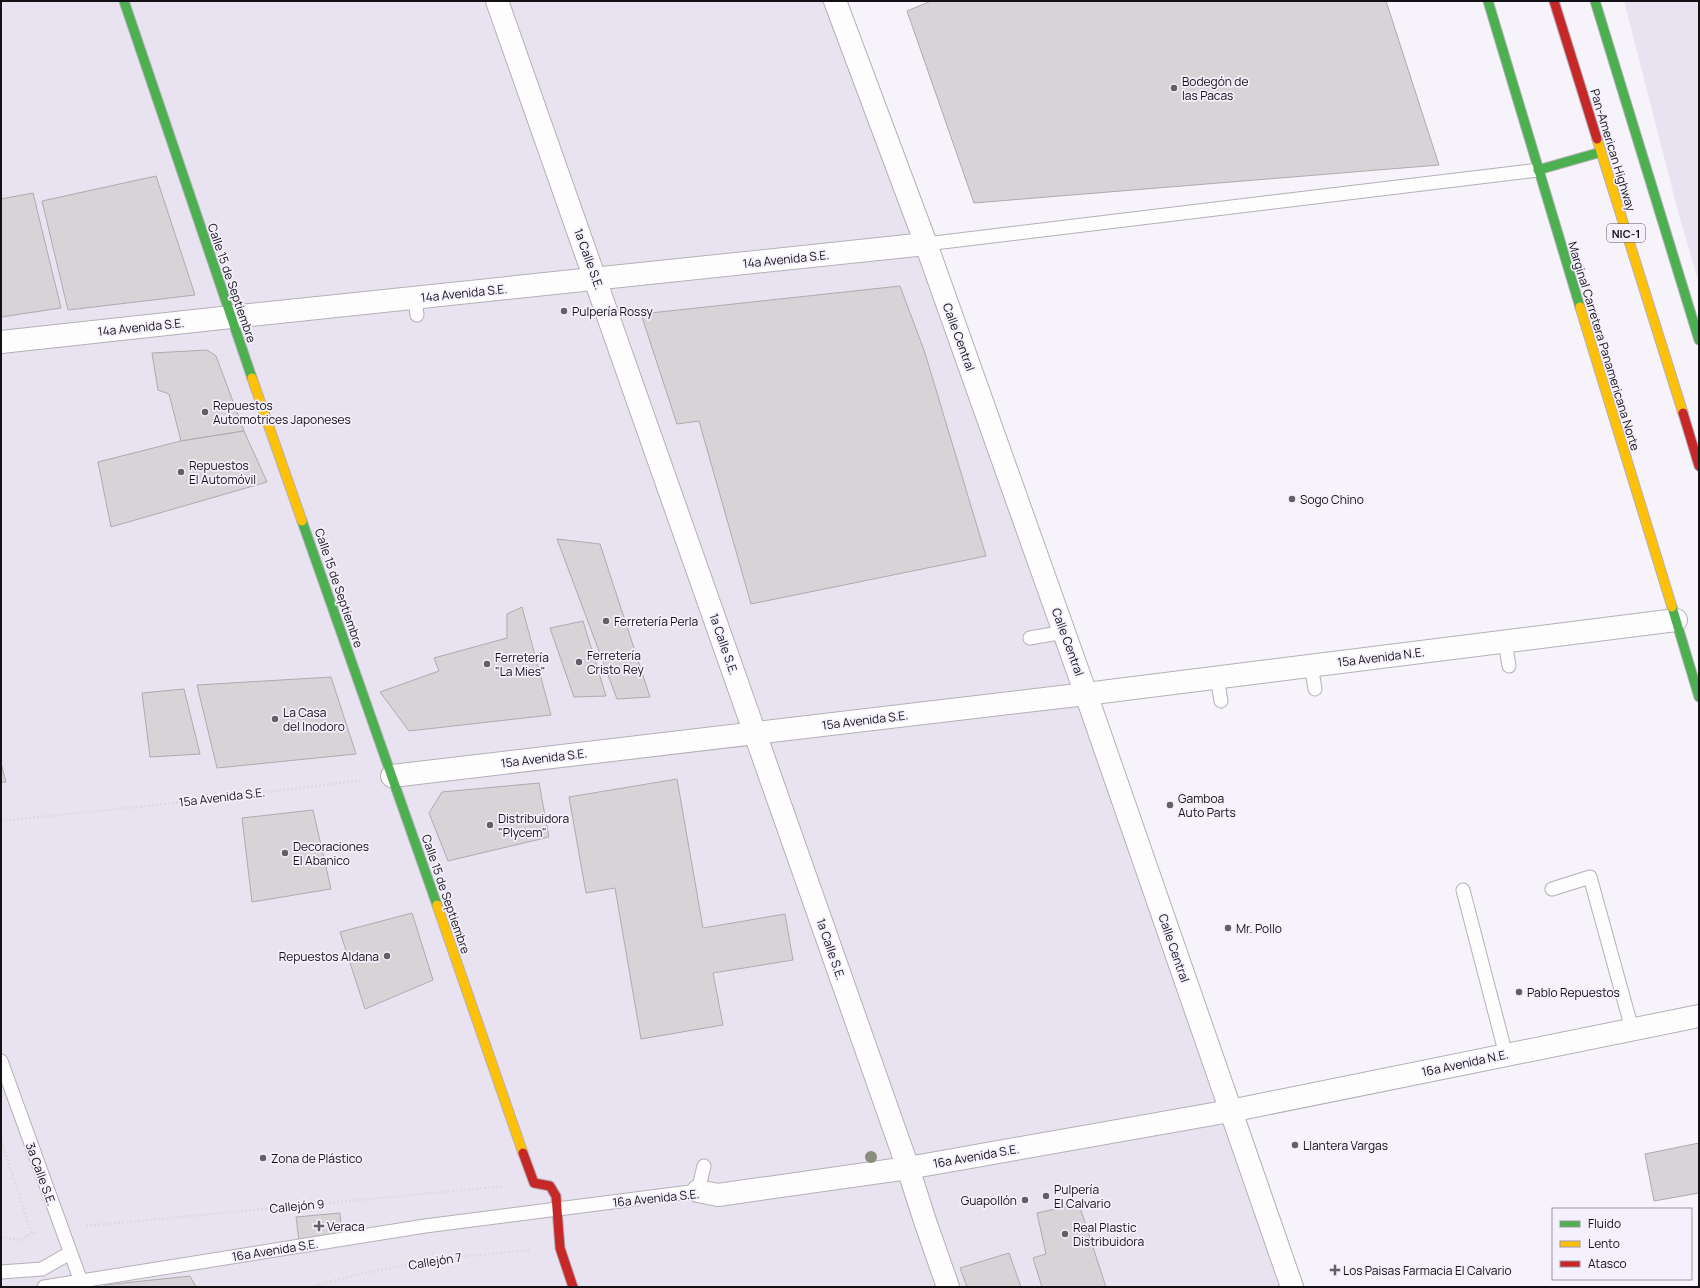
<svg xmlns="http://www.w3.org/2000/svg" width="1700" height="1288" viewBox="0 0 1700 1288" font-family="Manrope,sans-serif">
<rect width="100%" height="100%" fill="#f6f3fa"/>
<!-- built -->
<g fill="#e9e3f1">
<polygon points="1,1 835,1 1294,1287 1,1287"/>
<polygon points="1624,1 1699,1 1699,284 1679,215"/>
</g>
<!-- building -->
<g fill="#d7d3d6" stroke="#aeaaac">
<polygon points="931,1 1386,1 1439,165 974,203 907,11"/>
<polygon points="156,176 195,295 68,310 42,201"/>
<polygon points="33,193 61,308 1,317 1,199"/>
<polygon points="900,286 925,353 986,556 751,604 699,421 677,424 641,314"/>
<polygon points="207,350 216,356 244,431 181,441 169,394 158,390 152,353"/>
<polygon points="244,431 267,482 111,527 98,462 181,441"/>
<polygon points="557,539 600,544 650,697 617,699"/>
<polygon points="522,607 551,715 409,731 380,692 439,671 434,658 507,638 507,614"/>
<polygon points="583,621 606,696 574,697 550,628"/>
<polygon points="331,677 356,754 217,768 197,685"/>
<polygon points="184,689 200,754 150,757 142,693"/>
<polygon points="1,763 6,782 1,782"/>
<polygon points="677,779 703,928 785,914 793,960 713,973 723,1025 641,1039 615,888 586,893 569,797"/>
<polygon points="539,783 549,837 448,861 429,813 442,792"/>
<polygon points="313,810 331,889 252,902 242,818"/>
<polygon points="412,913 433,980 365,1009 340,932"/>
<polygon points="1699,1143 1699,1193 1654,1201 1645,1154"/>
<polygon points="1079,1204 1106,1287 1042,1287 1033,1258 1046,1254 1037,1213"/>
<polygon points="340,1213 342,1235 299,1241 296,1217"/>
<polygon points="1009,1253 1021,1287 967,1287 960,1268"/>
<polygon points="190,1276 196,1287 105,1287 105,1285"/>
</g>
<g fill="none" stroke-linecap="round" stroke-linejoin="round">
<!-- lane casing -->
<g stroke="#b3b0b6" stroke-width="15">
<g id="lane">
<polyline points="926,244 1538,170"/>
<polyline points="415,298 417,315"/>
<polyline points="1030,638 1064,632"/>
<polyline points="1505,641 1509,666"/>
<polyline points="1311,665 1315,689"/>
<polyline points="1217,677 1221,701"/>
<polyline points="1552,889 1590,877 1632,1029"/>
<polyline points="1463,890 1506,1055"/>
<polyline points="1,1061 83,1287"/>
<polyline points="1,1272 42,1269 70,1253"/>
<polyline points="44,1287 425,1226 698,1191 704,1166"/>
</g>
</g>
<!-- street casing -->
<g stroke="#b3b0b6" stroke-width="24">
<g id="street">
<polyline points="497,1 908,1168 925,1221 948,1287"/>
<polyline points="835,1 926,244 1086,694 1292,1287"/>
<polyline points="1,342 231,317 926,244"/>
<polyline points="392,776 1086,694 1676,620"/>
<polyline points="698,1191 718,1195 908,1168 1230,1111 1699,1016"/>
</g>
</g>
<!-- fast casing -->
<g stroke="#b3b0b6" stroke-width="11">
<g id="fast">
<polyline points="124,1 252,378"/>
<polyline points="1488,1 1580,307"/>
<polyline points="1595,1 1699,340"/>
<polyline points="1538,170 1601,152"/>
<polyline points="302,521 437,905"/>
<polyline points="1672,607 1699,697"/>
</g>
</g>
<!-- slow casing -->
<g stroke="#b3b0b6" stroke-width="11">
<g id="slow">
<polyline points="1597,139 1683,413"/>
<polyline points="1580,307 1672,607"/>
<polyline points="252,378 302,521"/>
<polyline points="437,905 523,1153"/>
</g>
</g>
<!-- jam casing -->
<g stroke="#b3b0b6" stroke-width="11">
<g id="jam">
<polyline points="1554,1 1597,139"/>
<polyline points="1683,413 1699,466"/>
<polyline points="523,1153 534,1183 550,1186 556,1196 560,1248 573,1287"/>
</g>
</g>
<!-- path -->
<g stroke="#dcdadd" stroke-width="2.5" stroke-dasharray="2 2" stroke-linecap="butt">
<polyline points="1,821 203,800 362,780"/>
<polyline points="1,1140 32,1234"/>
<polyline points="86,1226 505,1186"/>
<polyline points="1,1237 20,1240 32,1234 38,1232"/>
<path d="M311,1287c71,-21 146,-31 220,-37"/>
</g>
<!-- lane -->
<use href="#lane" stroke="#fefdfe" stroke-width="13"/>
<!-- street -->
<use href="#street" stroke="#fefdfe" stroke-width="22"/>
<!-- fast -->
<use href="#fast" stroke="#4caf50" stroke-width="9"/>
<!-- slow -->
<use href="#slow" stroke="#ffc107" stroke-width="9"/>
<!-- jam -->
<use href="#jam" stroke="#c62828" stroke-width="9"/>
</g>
<!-- trees -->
<circle fill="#888e7c" cx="871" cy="1157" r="6"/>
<!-- markers -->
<g fill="#626065" stroke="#f5f0fd" stroke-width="1.5">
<circle cx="1174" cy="88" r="4"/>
<circle cx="564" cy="311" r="4"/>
<circle cx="205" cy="412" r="4"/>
<circle cx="181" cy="472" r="4"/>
<circle cx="1292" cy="499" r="4"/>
<circle cx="606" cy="621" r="4"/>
<circle cx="579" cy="662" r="4"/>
<circle cx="487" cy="664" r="4"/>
<circle cx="275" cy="719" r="4"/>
<circle cx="1170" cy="805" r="4"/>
<circle cx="490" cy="825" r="4"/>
<circle cx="285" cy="853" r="4"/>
<circle cx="1228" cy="928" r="4"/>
<circle cx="387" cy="956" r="4"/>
<circle cx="1519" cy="992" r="4"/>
<circle cx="1295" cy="1145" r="4"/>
<circle cx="263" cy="1158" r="4"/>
<circle cx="1046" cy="1196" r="4"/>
<circle cx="1025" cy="1200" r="4"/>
<path d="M317 1220h4v4h4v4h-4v4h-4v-4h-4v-4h4z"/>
<circle cx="1065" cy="1234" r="4"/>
<path d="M1333 1264h4v4h4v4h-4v4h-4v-4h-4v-4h4z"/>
</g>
<g text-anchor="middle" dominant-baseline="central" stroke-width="3.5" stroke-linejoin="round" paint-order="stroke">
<!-- shield labels -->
<rect fill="#f5f0fd" stroke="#57545b" stroke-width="1" x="1607" y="224" width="38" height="18" rx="3"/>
<g font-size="11" font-weight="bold" fill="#131115">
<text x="1626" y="233">NIC-1</text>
</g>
<!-- poi labels -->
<g font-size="12" fill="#131115" stroke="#f5f0fd" text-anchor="start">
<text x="1182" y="81">Bodegón de<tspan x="1182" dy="14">las Pacas</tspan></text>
<text x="572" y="311">Pulpería Rossy</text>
<text x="213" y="405">Repuestos<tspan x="213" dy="14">Automotrices Japoneses</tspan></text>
<text x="189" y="465">Repuestos<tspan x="189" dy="14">El Automóvil</tspan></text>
<text x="1300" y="499">Sogo Chino</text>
<text x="614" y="621">Ferretería Perla</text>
<text x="587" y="655">Ferretería<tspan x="587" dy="14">Cristo Rey</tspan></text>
<text x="495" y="657">Ferretería<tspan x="495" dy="14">"La Mies"</tspan></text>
<text x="283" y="712">La Casa<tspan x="283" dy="14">del Inodoro</tspan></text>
<text x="1178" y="798">Gamboa<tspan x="1178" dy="14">Auto Parts</tspan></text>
<text x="498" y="818">Distribuidora<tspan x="498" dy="14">"Plycem"</tspan></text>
<text x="293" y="846">Decoraciones<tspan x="293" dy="14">El Abanico</tspan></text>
<text x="1236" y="928">Mr. Pollo</text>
<text x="379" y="956" text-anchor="end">Repuestos Aldana</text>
<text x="1527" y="992">Pablo Repuestos</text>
<text x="1303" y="1145">Llantera Vargas</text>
<text x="271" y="1158">Zona de Plástico</text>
<text x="1054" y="1189">Pulpería<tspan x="1054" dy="14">El Calvario</tspan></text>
<text x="1017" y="1200" text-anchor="end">Guapollón</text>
<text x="327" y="1226">Veraca</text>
<text x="1073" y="1227">Real Plastic<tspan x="1073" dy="14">Distribuidora</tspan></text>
<text x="1343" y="1270">Los Paisas Farmacia El Calvario</text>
</g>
<!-- street labels -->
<g font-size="12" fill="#131115" stroke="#f5f0fd">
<text transform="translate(1613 150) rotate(73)">Pan-American Highway</text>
<text transform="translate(589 259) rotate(70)">1a Calle S.E.</text>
<text transform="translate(786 259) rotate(-6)">14a Avenida S.E.</text>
<text transform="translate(232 283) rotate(71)">Calle 15 de Septiembre</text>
<text transform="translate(464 293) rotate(-6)">14a Avenida S.E.</text>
<text transform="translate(141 327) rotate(-6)">14a Avenida S.E.</text>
<text transform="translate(959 337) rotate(70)">Calle Central</text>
<text transform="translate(1604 346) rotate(73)">Marginal Carretera Panamericana Norte</text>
<text transform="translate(339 588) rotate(71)">Calle 15 de Septiembre</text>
<text transform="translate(1068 642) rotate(70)">Calle Central</text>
<text transform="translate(724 644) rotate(71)">1a Calle S.E.</text>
<text transform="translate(1381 657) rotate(-7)">15a Avenida N.E.</text>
<text transform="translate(865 720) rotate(-7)">15a Avenida S.E.</text>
<text transform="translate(544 758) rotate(-7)">15a Avenida S.E.</text>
<text transform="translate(222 797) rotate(-7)">15a Avenida S.E.</text>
<text transform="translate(446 894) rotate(71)">Calle 15 de Septiembre</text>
<text transform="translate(1174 948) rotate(71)">Calle Central</text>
<text transform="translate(831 949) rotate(71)">1a Calle S.E.</text>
<text transform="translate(1465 1063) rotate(-12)">16a Avenida N.E.</text>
<text transform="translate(976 1156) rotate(-10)">16a Avenida S.E.</text>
<text transform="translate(41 1174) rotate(70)">3a Calle S.E.</text>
<text transform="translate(656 1198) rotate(-6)">16a Avenida S.E.</text>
<text transform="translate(297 1206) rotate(-5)">Callejón 9</text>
<text transform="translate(275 1250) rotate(-9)">16a Avenida S.E.</text>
<text transform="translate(435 1261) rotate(-9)">Callejón 7</text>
</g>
</g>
<!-- border -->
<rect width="1700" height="1288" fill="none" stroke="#131115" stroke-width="4"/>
<!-- legend -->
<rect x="1552" y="1208" width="140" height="72" fill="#f5f0fd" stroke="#9b97a0"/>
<rect x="1560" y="1221" width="20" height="6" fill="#4caf50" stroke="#9b97a0"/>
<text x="1588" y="1228" font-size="12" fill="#131115">Fluido</text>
<rect x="1560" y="1241" width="20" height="6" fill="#ffc107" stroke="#9b97a0"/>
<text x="1588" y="1248" font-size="12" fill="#131115">Lento</text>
<rect x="1560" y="1261" width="20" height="6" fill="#c62828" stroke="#9b97a0"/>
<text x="1588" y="1268" font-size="12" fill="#131115">Atasco</text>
</svg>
